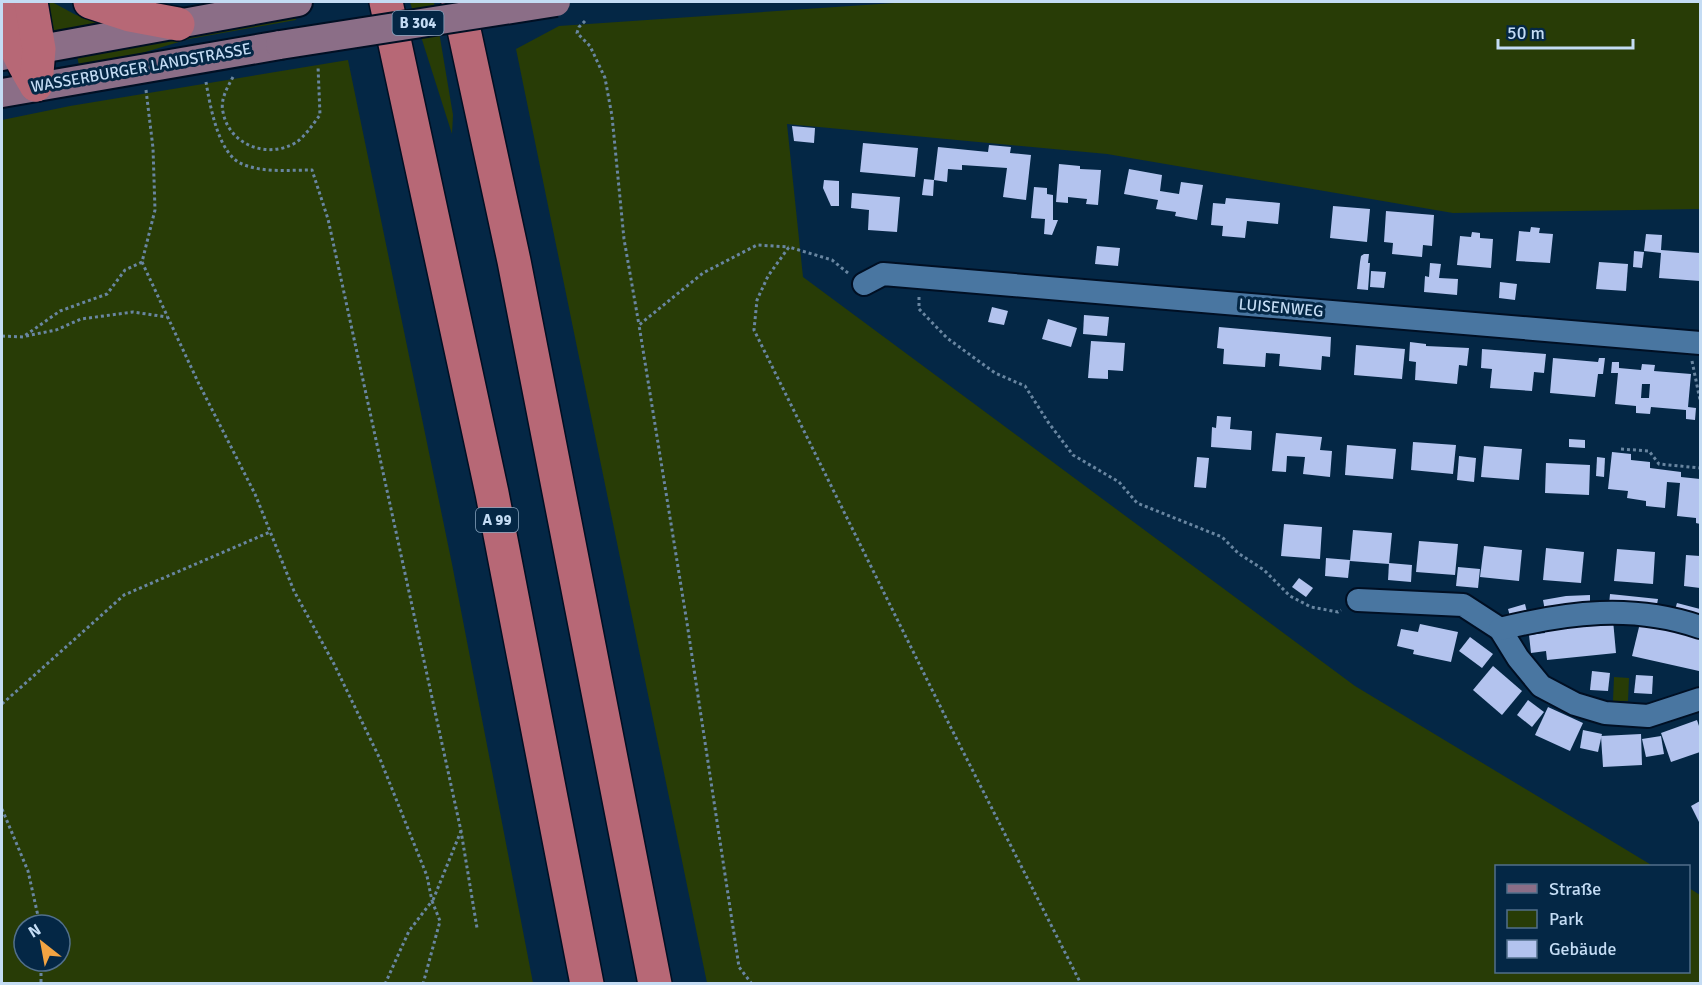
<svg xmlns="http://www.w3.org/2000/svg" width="1702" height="985" viewBox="0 0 1702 985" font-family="Signika,sans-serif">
<rect width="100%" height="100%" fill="#042745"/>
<!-- green -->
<g fill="#283c06" fill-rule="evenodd">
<polygon points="47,2 52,2 76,15 99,20 101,25 52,33"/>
<polygon points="410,2 434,2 453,115 452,134"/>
<polygon points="909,2 1700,2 1700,209 1453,213 1107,154 787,124 803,277 1355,686 1653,866 1496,866 1496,972 1688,972 1689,888 1700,895 1700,983 707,983 516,49 559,26"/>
<polygon points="295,14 296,20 189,39 142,53 79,65 76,52"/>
<path d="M348,60l104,504 81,419h-531v-863l68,-14zM24,925h36v36h-36z"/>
<polygon points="1614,677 1629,678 1628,701 1613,701"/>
</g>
<!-- building -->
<g fill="#b3c3ee" fill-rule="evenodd">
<polygon points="792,126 815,128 814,143 794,141"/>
<polygon points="863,143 918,148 915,177 860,172"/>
<polygon points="989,145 1011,147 1010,153 1031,155 1026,200 1003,197 1007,168 962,165 962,170 948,169 947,182 934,180 933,196 922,195 924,179 934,180 938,147 988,152"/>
<polygon points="1059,164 1080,166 1080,169 1101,170 1098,205 1086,204 1087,199 1068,197 1068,203 1056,202"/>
<polygon points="1129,169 1162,175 1160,191 1179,194 1181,182 1203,185 1197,220 1175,216 1176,212 1156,209 1158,200 1124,194"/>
<polygon points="824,180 839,181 839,206 831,206 823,188"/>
<polygon points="1034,187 1047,188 1047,194 1053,195 1053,220 1058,220 1052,235 1044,234 1045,219 1031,218"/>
<polygon points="852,193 900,197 897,232 868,230 869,210 851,208"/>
<polygon points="1226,198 1280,203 1278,224 1247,221 1245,238 1222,236 1223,226 1211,225 1213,203 1225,204"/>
<polygon points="1333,206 1370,209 1367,242 1330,238"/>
<polygon points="1386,211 1434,215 1432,246 1423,245 1422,257 1392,254 1393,243 1384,242"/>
<polygon points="1531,227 1540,228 1539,233 1553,234 1550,263 1516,261 1519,231 1530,232"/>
<polygon points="1472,232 1480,233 1480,238 1493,239 1491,268 1457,265 1460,236 1471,237"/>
<polygon points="1646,234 1662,235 1661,250 1700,253 1700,281 1659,278 1661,253 1644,251"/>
<polygon points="1097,246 1120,248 1118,266 1095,264"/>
<polygon points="1634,251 1644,252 1642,268 1633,267"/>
<polygon points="1364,254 1369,254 1368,263 1370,263 1368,290 1357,289 1360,262 1361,256"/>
<polygon points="1599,262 1628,264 1626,291 1596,289"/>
<polygon points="1430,263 1441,264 1439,278 1458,279 1457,295 1424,292 1425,276 1429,277"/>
<polygon points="1371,271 1386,272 1384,288 1370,287"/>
<polygon points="1500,282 1517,284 1515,300 1499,298"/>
<polygon points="992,307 1008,311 1004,325 988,322"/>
<polygon points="1084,315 1109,317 1107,336 1083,334"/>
<polygon points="1048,319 1077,328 1071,347 1042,339"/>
<polygon points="1219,327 1331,337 1330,357 1322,356 1321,370 1279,366 1280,354 1266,353 1265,367 1223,364 1224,349 1217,348"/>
<polygon points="1091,341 1125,343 1123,371 1108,370 1108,379 1088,378"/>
<polygon points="1410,342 1426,344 1426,346 1469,348 1467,366 1459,365 1457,384 1415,380 1416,362 1409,361"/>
<polygon points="1356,345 1405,349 1402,379 1354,375"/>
<polygon points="1482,349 1546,354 1544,373 1534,372 1532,391 1490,388 1492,369 1481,368"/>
<polygon points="1553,358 1598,362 1599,358 1605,358 1603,374 1598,374 1595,397 1550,393"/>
<path d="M1612,362h7v6l22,2 1,-6 13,1 -1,6 37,3 -3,33 8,1 -1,12 -9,-1v-9l-35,-3 -1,7 -14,-1v-7l-21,-2 3,-31h-7zM1642,384h8l-1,14h-8z"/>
<polygon points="1217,416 1231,417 1230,429 1252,431 1251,450 1211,447 1212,427 1216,428"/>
<polygon points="1276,433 1322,437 1320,450 1332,451 1330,477 1303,474 1305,457 1287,456 1286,472 1272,471"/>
<polygon points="1569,439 1585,440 1585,448 1569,447"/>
<polygon points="1413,442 1456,445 1453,474 1411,470"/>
<polygon points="1347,445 1396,449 1393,479 1345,475"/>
<polygon points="1484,446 1522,449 1519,480 1481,477"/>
<polygon points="1612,452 1631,454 1631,460 1650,462 1650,468 1681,472 1681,477 1700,479 1700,524 1696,523 1696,518 1677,516 1680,483 1667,482 1665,508 1646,506 1646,501 1627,498 1628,491 1608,489"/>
<polygon points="1459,456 1476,458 1474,482 1457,480"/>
<polygon points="1197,457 1209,458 1206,488 1194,487"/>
<polygon points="1597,457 1605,458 1604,477 1596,476"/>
<polygon points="1546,463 1590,465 1589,495 1545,493"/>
<polygon points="1284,524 1322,527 1320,559 1281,556"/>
<polygon points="1353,530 1392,533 1389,564 1350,561"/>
<polygon points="1419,541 1458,544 1455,575 1416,572"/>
<polygon points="1484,546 1522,550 1519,581 1480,577"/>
<polygon points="1546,548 1584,552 1581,583 1543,580"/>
<polygon points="1617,549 1655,552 1653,584 1614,581"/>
<polygon points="1686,555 1700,556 1700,588 1684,586"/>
<polygon points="1326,558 1350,560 1348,578 1325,576"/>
<polygon points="1389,563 1412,565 1411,582 1388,580"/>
<polygon points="1458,567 1480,569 1478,588 1456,586"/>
<polygon points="1299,578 1313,588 1306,597 1292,587"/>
<polygon points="1610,594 1658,599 1656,610 1609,605"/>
<polygon points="1590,595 1590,606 1545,611 1543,600 1566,596"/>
<polygon points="1677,603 1700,609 1700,620 1674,613"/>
<polygon points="1525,604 1528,616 1511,620 1508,609"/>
<polygon points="1613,620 1616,653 1547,660 1546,651 1531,653 1529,635 1545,633 1544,627"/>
<polygon points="1640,623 1700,637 1700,663 1699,671 1632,656"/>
<polygon points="1420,624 1458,632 1451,662 1413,654 1414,650 1397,646 1401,629 1418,632"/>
<polygon points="1470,637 1493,654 1482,668 1459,651"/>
<polygon points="1493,666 1522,691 1502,715 1473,690"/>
<polygon points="1592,671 1610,673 1608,691 1590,690"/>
<polygon points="1636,675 1653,676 1652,694 1634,693"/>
<polygon points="1528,700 1544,712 1532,727 1517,715"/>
<polygon points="1548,707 1583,723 1570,751 1535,735"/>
<polygon points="1697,720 1700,729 1700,752 1671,762 1661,733"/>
<polygon points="1583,730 1602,734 1598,752 1580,748"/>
<polygon points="1641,734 1642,765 1603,767 1601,736"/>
<polygon points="1661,736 1664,754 1646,757 1642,739"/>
<polygon points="1700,801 1700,824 1691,806"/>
</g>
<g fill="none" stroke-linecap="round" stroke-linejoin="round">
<!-- minor casing -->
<g stroke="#000f23" stroke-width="26">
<g id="minor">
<polyline points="864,284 883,274 1700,343"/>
<polyline points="1358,600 1463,605 1500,629 1518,658 1541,686 1575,704 1605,713 1648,716 1700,699"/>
<path d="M1500,629c68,-17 133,-25 200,-2"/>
</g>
</g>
<!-- major casing -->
<g stroke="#000f23" stroke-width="32">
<g id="major">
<polyline points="2,56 298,2"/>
<polyline points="2,93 280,45"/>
</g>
</g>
<!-- highway casing -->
<g stroke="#000f23" stroke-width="36">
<g id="highway">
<path d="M3,2c6,34 15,54 33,83"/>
<polyline points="31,2 39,49 36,85"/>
<polyline points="90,2 130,15 178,24"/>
<polyline points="386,2 492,493 587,984"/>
<polyline points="458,2 514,261 655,984"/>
</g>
</g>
<!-- path -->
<g stroke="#6986a1" stroke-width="3" stroke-dasharray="3 3" stroke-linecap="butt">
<polyline points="585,21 579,27 577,33 590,46 605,78 612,116 624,239 639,325"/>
<path d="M233,77c-6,11 -13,23 -10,35 6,33 44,47 72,31 10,-6 18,-19 25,-28l-2,-49"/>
<path d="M206,82c4,23 12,72 36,82 21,9 48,6 70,6l16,49 133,612 16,97"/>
<polyline points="146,90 153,148 155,210 142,262 198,382 255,494 294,591 334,664 380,759 427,876 432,901"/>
<polyline points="848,273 832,260 789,247 768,276 757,300 754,330 945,716 1081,984"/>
<polyline points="919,297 919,309 947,338 995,373 1025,386 1048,422 1073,455 1119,482 1137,503 1222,537 1238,553 1264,570 1290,596 1311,607 1338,612 1341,610"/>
<polyline points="2,336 23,337 60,311 107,294 125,270 142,262"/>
<polyline points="26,336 56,330 81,319 133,312 167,317"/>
<polyline points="1692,361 1700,400"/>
<polyline points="1621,449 1649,451 1659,464 1700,468"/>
<polyline points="2,704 124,595 270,532"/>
<polyline points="2,809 28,871 40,925"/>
<polyline points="433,900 461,831"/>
<polyline points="41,961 41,984"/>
<polyline points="385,984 409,931 432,901 440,921 423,984"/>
<polyline points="752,984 739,967 687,623 639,325 703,273 757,245 789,247"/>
</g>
<!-- minor -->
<use href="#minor" stroke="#4976a1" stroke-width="22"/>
<!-- major -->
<use href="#major" stroke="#8b6e87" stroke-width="28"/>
<!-- highway -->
<use href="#highway" stroke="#b76876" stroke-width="33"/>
<!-- major-bridge casing -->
<g stroke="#000f23" stroke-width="32" stroke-linecap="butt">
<polyline id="major-bridge" points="280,45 556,2"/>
</g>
<!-- major-bridge -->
<use href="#major-bridge" stroke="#8b6e87" stroke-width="28"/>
</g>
<g text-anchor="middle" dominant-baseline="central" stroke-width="6" stroke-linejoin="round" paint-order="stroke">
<!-- shield labels -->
<g fill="#042745" stroke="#8aa6c0" stroke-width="1.5">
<rect x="392.5" y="11" width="51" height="24" rx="4.5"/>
<rect x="476" y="508" width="42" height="24" rx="4.5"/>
</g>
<g font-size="15" font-weight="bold" fill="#c4dcf4">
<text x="418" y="23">B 304</text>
<text x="497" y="520">A 99</text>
</g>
<!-- street labels -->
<g font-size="16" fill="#c4dcf4" stroke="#042745">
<text transform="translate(141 68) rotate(-10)">WASSERBURGER LANDSTRASSE</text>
<text transform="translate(1281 308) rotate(5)">LUISENWEG</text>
</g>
</g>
<!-- border -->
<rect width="1702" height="985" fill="none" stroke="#c4dcf4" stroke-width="6"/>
<!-- legend -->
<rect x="1495" y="865" width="195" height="108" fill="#042745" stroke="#516f8b" stroke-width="1.5"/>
<rect x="1507" y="884" width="30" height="9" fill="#8b6e87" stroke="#516f8b" stroke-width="1.5"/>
<text x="1549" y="895" font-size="18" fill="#c4dcf4">Straße</text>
<rect x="1507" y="910" width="30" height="18" fill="#283c06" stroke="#516f8b" stroke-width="1.5"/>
<text x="1549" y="925" font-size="18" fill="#c4dcf4">Park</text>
<rect x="1507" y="940" width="30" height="18" fill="#b3c3ee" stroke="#516f8b" stroke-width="1.5"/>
<text x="1549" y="955" font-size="18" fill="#c4dcf4">Gebäude</text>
<!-- north arrow -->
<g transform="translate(42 943) rotate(329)"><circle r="28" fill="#042745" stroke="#516f8b" stroke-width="1.5"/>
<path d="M0-4.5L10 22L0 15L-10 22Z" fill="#f3a442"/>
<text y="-9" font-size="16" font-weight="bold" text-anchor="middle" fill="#c4dcf4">N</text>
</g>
<!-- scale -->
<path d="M1498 39v9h135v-9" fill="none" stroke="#c4dcf4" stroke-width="3"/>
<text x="1507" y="39" font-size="18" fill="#c4dcf4" stroke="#042745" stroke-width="4.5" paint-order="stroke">50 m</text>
</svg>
